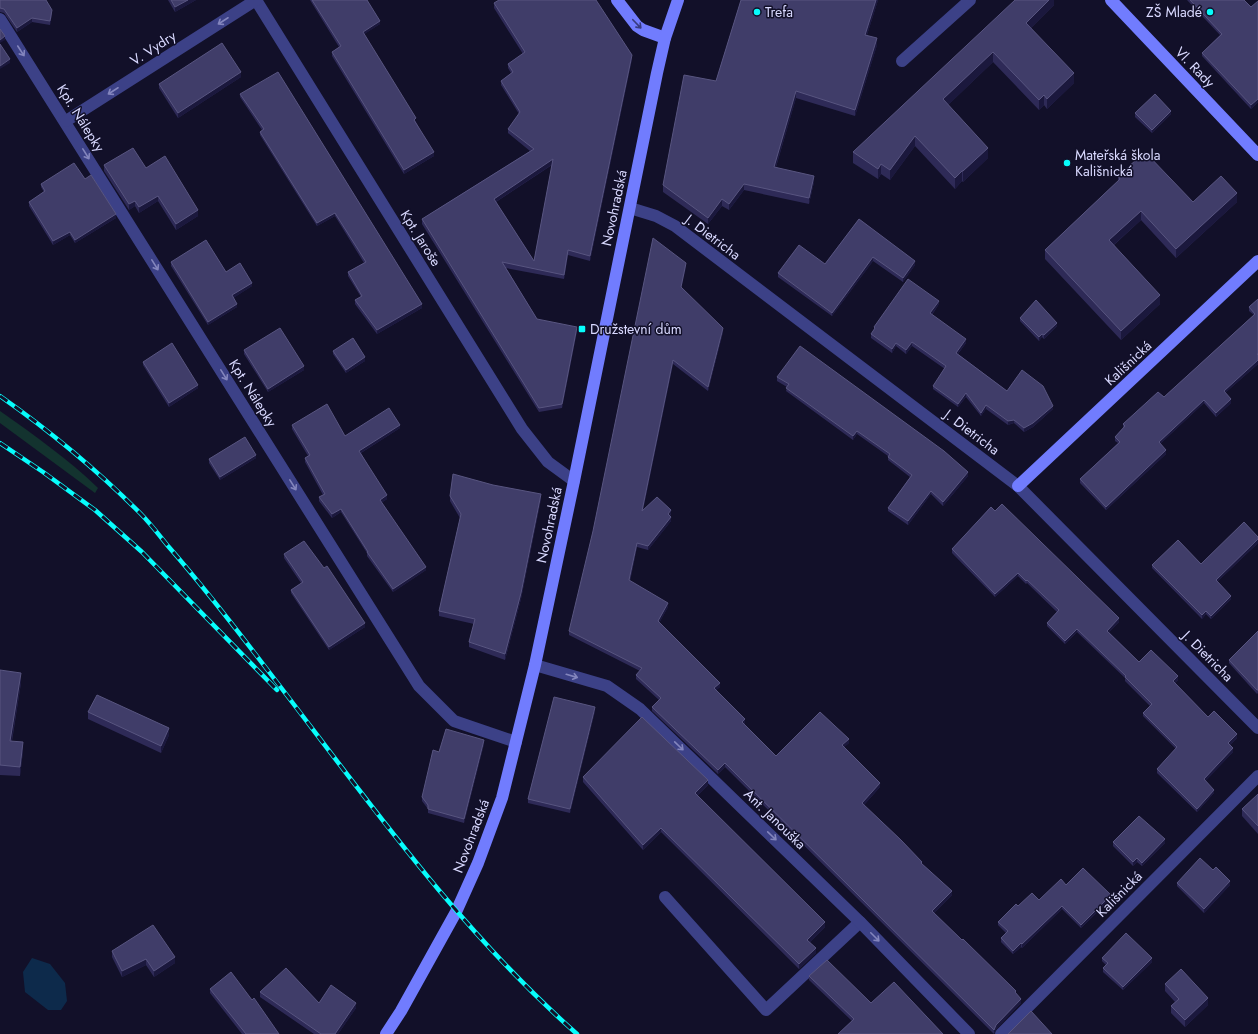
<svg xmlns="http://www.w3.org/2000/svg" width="1258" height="1034" viewBox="0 0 1258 1034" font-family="Jost,sans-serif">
<rect width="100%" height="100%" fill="#121029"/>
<!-- green -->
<path fill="#13332f" d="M0,411c34,24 68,48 98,77l-3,5 -95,-70z"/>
<!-- water -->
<polygon fill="#0d2a4b" points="32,958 50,964 65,983 67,1001 61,1010 48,1010 25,992 23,972"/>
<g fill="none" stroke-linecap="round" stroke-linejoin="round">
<!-- lane -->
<g stroke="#3c4187" stroke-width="12">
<polyline points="902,61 970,0"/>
<polyline points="665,897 766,1010 860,922"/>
</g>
<!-- street -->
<g stroke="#3c4187" stroke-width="12">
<polyline points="256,0 522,429 548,462 574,481"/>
<polyline points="0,19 419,686 454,721 516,742"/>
<polyline points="66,121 256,0"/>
<polyline points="630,208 656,216 675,226 1018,486 1258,728"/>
<polyline points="535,665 607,686 640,709 860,922 969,1034"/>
<polyline points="1001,1034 1258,776"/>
</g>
<!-- secondary -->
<g stroke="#717cfe" stroke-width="12">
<polyline points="617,0 637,26 643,30 665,38"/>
<polyline points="1111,0 1258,155"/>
<polyline points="1018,486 1258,261"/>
<polyline points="386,1034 401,1011 456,912 478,863 502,798 535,665 574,481 657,73 665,38 678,0"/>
</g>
<!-- rail casing -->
<g stroke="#07fdfc" stroke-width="4.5">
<g id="rail">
<path d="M0,396c50,35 97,74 140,117 10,10 19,22 28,33 34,39 66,80 98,122 98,127 190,259 311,366"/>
<polyline points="0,443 43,472 95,510 142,552 277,690"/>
</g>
</g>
<!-- rail -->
<use href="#rail" stroke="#121029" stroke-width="3" stroke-dasharray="9" stroke-linecap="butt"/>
</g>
<!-- wall -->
<g fill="#2e2a57" fill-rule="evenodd">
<polygon points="0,0 52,14 50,25 32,22 17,32 4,13 0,12"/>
<polygon points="168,0 196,0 175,12"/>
<polygon points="310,0 367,0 380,24 364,34 416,122 434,156 404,174 332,56 332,52 339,47"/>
<polygon points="741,0 878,0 867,35 877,45 855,116 796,98 776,167 814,182 809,204 744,190 729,210 722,206 708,224 663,192 663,185 716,81"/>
<polygon points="1054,0 1054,5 1031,28 1074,83 1047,109 1044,105 1039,110 993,62 948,105 988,158 963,182 962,181 955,189 915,146 890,180 881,174 878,179 853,163 853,152"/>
<polygon points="1187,0 1244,0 1251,7 1258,1 1258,102 1251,109 1202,56 1202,53 1220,35"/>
<path d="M494,3l138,56 -42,202 -22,-6 -4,24 -58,-11 31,51 40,12 -15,77 -23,4 -117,-188v-5l108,-68 -22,-18v-4l11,-15 -18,-29v-4l10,-8 -3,-5v-4l15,-10 -29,-46zM552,165l-18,96 -38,-59z"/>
<polygon points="241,77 178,118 159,88 159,84"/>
<polygon points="240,94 422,308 377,334 355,304 355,300 361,297 348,276 348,272 364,263 335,216 317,226 260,135 260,132 262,130 240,97"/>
<polygon points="1135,113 1171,114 1152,133 1135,117"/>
<polygon points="104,165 146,168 198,216 176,230 158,201 139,213 135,206 129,210 104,171"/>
<polygon points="1118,176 1193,202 1237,202 1176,258 1141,220 1114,245 1160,304 1121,340 1045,259 1045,250 1118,181"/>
<polygon points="85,179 116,218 75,243 70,235 53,245 29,206 29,202 44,192 41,187 41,184"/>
<polygon points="859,219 915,265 903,282 873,261 832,316 778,277 778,273 825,264"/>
<polygon points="171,262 226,272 252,286 233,298 237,307 208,325 171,266"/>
<polygon points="686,267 681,287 723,332 708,391 673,364 643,510 671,514 670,516 671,521 648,550 637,547 630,581 668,607 659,623 720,687 716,690 745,723 744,724 776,756 849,743 844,747 880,787 864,805 922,864 952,895 934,913 1016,994 1021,1003 996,1029 994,1034 725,767 718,774 652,711 652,707 659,700 636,679 636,675 640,671 569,635 569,631"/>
<polygon points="1258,299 1258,364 1225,393 1231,403 1216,417 1204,403 1160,444 1166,454 1106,510 1080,483 1080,479 1118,443 1115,441 1115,437 1123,428 1123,424 1164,397 1254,315 1249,311 1249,307"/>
<polygon points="939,304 932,315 966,343 958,354 1007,391 1053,409 1033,427 1024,432 1014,423 1008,425 986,409 981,416 966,397 958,407 933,389 933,386 945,369 912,346 906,354 896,346 892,353 871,338 871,334 874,331 874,327"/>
<polygon points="1020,318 1057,326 1044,339 1042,337 1039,341 1020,321"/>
<polygon points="244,350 304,370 268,392 244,354"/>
<polygon points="333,351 365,361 346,373 333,354"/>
<polygon points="143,362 198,388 169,407 143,365"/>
<polygon points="777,377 968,476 943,506 931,494 908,525 888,511 888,508 910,477 888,460 888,456 857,434 853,440 786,391 787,387 777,381"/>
<polygon points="292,425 345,436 400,428 361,453 387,499 381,503 426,570 393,592 367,556 367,553 341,512 332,518 319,501 319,497 323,495 305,462 305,458 308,456 292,429"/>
<polygon points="256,458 220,480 209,463 209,459"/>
<polygon points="450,496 541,499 521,599 505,660 469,647 469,642 474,624 439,616 439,611 460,518 450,501"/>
<polygon points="991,507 1119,622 1109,632 1139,662 1178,680 1175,683 1208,717 1237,738 1230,745 1233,752 1205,781 1214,793 1197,812 1157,773 1157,769 1176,749 1143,716 1143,713 1150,706 1125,681 1125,678 1077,632 1065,644 1047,626 1047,623 1057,612 1027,583 1026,584 1018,576 995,597 952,553 952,549"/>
<polygon points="1258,543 1217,582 1231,599 1211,619 1206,614 1202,619 1152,568 1152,565 1201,564"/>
<polygon points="284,554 365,627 329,650 291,593 291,590 301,583 284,558"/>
<polygon points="1258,631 1258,693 1257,694 1229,663 1229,660"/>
<polygon points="0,670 21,683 12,741 23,751 20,776 0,775"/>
<polygon points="595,711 570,813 528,803 528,799"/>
<polygon points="88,712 169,735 161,753 88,719"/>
<polygon points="484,744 464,823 428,813 428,809 422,801 422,797 439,752"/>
<polygon points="583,777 708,785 697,796 825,927 810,942 816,953 799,969 661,832 643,850 583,782"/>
<polygon points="1258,794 1258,834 1242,816 1242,809"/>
<polygon points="1113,842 1165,843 1142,866 1137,862 1133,866 1113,846"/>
<polygon points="1213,870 1230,885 1204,913 1177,886 1177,883"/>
<polygon points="1066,885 1111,899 1081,928 1062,909 1022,948 1021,947 1013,954 1001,942 1001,938 1006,933 998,925 998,922 1018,906 1039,900"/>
<polygon points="112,951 175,963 154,977 146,965 122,977 112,957"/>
<polygon points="1102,958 1152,962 1123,990 1103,972 1103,968 1106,965 1102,961"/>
<polygon points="809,976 871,1003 852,1021 809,980"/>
<polygon points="1165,984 1208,1005 1185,1027 1171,1013 1171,1006 1175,1002 1165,991"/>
<polygon points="210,989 252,1000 279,1034 242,1034 210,993"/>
<polygon points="260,992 319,1003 356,1008 338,1034 314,1034 260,997"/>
</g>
<!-- shaded-wall -->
<g fill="#1b183d">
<polygon points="188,0 196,0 175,12 175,7"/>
<polygon points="876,0 878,0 865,41 865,35"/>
<polygon points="1049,0 1054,0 1054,5 1026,33 1026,23"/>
<polygon points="52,10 52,14 50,25 50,21"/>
<polygon points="32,18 32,22 17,32 17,28"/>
<polygon points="380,21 380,24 363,35 363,32"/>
<polygon points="5,36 5,40 0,43 0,40"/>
<polygon points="877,38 877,45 855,116 855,110"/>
<polygon points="993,52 993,62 943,110 943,99"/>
<polygon points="632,55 632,59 590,261 590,256"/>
<polygon points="10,59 10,63 0,69 0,66"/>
<polygon points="241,72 241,77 178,118 178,113"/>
<polygon points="1074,73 1074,83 1047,109 1047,99"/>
<polygon points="796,91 796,98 774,173 774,167"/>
<polygon points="1044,95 1044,105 1039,110 1039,100"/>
<polygon points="1258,99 1258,102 1251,109 1251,105"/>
<polygon points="1171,111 1171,114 1152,133 1152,130"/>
<polygon points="915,136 915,146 890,180 890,170"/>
<polygon points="988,148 988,158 963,182 963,171"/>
<polygon points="434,152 434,156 404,174 404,170"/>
<polygon points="553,159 553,164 494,203 494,199"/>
<polygon points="881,164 881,174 878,179 878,169"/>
<polygon points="962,171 962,181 955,189 955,178"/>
<polygon points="814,176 814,182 809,204 809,198"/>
<polygon points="744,184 744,190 729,210 729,204"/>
<polygon points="1237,193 1237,202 1176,258 1176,249"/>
<polygon points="158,196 158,201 139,213 139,207"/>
<polygon points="722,199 722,206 708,224 708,218"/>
<polygon points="135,201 135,206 129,210 129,204"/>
<polygon points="198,210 198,216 176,230 176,224"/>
<polygon points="1141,211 1141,220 1109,249 1109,240"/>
<polygon points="335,213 335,216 317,226 317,223"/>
<polygon points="116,214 116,218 75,243 75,240"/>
<polygon points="70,232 70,235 53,245 53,241"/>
<polygon points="568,250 568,255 564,279 564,275"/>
<polygon points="873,257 873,261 832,316 832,313"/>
<polygon points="915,261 915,265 903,282 903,278"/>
<polygon points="686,263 686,267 681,291 681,287"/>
<polygon points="252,283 252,286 232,299 232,295"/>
<polygon points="1160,295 1160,304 1121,340 1121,331"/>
<polygon points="939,301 939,304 930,317 930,313"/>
<polygon points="237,304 237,307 208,325 208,322"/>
<polygon points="422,304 422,308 377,334 377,330"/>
<polygon points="1057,323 1057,326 1044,339 1044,335"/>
<polygon points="577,327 577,331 562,408 562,404"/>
<polygon points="723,328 723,332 708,391 708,387"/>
<polygon points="1042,334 1042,337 1039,341 1039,337"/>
<polygon points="966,339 966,343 956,356 956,353"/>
<polygon points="912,342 912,346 906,354 906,350"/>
<polygon points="896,343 896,346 892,353 892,349"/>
<polygon points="365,357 365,361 346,373 346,370"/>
<polygon points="673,360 673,364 642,515 642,511"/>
<polygon points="1258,360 1258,364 1224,394 1224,391"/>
<polygon points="304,366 304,370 268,392 268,389"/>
<polygon points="198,385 198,388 169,407 169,403"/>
<polygon points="966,393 966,397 958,407 958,404"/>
<polygon points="1231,399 1231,403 1216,417 1216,413"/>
<polygon points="1204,400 1204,403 1159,445 1159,442"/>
<polygon points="986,405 986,409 981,416 981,413"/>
<polygon points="1053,406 1053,409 1033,427 1024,432 1024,428"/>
<polygon points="1014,420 1014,423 1008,425 1008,421"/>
<polygon points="400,425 400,428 359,454 359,451"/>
<polygon points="857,431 857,434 853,440 853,436"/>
<polygon points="1166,450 1166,454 1106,510 1106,507"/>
<polygon points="256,455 256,458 220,480 220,477"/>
<polygon points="968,472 968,476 943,506 943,502"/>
<polygon points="931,491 931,494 908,525 908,521"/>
<polygon points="541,494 541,499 521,599 505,660 505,654"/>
<polygon points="387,495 387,499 380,504 380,500"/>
<polygon points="341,509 341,512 332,518 332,514"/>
<polygon points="671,510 671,514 668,518 668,514"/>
<polygon points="671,517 671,521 648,550 648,546"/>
<polygon points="1258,539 1258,543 1216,583 1216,580"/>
<polygon points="637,543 637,547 629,584 629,580"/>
<polygon points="426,567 426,570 393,592 393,589"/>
<polygon points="1018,573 1018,576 995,597 995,594"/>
<polygon points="1231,596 1231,599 1211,619 1211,616"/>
<polygon points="668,603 668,607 658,625 658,621"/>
<polygon points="1206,611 1206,614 1202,619 1202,615"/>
<polygon points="1119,618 1119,622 1107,634 1107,631"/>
<polygon points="365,623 365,627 329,650 329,647"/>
<polygon points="1077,629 1077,632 1065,644 1065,641"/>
<polygon points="21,673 21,683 10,750 10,741"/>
<polygon points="1178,676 1178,680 1173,685 1173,681"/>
<polygon points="720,683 720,687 714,692 714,688"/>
<polygon points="595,707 595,711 570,813 570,809"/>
<polygon points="745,719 745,723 742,726 742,722"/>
<polygon points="169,728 169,735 161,753 161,746"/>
<polygon points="1237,734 1237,738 1228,747 1228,743"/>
<polygon points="849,739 849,743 842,749 842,745"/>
<polygon points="484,740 484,744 464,823 464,819"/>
<polygon points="23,742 23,751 20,776 20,767"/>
<polygon points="1233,748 1233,752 1204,783 1204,779"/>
<polygon points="725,763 725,767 718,774 718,770"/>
<polygon points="708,780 708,785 695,798 695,793"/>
<polygon points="880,783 880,787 862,807 862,803"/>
<polygon points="1214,790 1214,793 1197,812 1197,809"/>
<polygon points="661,828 661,832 643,850 643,845"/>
<polygon points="1165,839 1165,843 1142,866 1142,863"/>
<polygon points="1137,858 1137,862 1133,866 1133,862"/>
<polygon points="1230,881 1230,885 1204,913 1204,909"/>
<polygon points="952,891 952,895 932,915 932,911"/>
<polygon points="1111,895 1111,899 1081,928 1081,925"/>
<polygon points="1062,906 1062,909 1022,948 1022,944"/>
<polygon points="825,922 825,927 807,945 807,940"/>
<polygon points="1021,943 1021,947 1013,954 1013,951"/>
<polygon points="816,948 816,953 799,969 799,964"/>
<polygon points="175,957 175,963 154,977 154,971"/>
<polygon points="1152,958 1152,962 1123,990 1123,987"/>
<polygon points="146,959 146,965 122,977 122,971"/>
<polygon points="1208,998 1208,1005 1185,1027 1185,1020"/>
<polygon points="1021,999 1021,1003 996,1029 994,1034 994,1030 996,1025"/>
<polygon points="356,1003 356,1008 338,1034 335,1034"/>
</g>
<!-- building -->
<g fill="#403d69" stroke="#585580" fill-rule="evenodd">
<polygon points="0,0 46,0 52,10 50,21 32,18 17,28 4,9 0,8"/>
<polygon points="171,0 188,0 175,7"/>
<polygon points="312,0 367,0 380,21 363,32 416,118 414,120 434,152 404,170 332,52 341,46"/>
<path d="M499,0h97l36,55 -42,201 -22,-6 -4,25 -62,-13 35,57 40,8 -15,77 -23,4 -117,-189 112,-70 -26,-20 12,-17 -19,-31 12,-9 -5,-8 17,-12 -31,-49zM553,159l-19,102 -40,-62z"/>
<polygon points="741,0 876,0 865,35 877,38 855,110 796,91 774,167 814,176 809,198 744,184 729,204 722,199 708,218 663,185 684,75 716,81"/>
<polygon points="1015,0 1049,0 1026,23 1074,73 1047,99 1044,95 1039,100 993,52 943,99 988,148 963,171 962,171 955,178 915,136 890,170 881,164 878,169 853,152"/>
<polygon points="1190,0 1244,0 1251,7 1258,1 1258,99 1251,105 1202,53 1222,34"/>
<polygon points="0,29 5,36 0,40"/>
<polygon points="222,43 241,72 178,113 159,84"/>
<polygon points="0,44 10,59 0,66"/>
<polygon points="278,72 422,304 377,330 355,300 362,296 348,272 366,262 335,213 317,223 260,132 264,129 240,94"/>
<polygon points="1155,94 1171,111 1152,130 1135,113"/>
<polygon points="133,148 146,168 165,156 198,210 176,224 158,196 139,207 135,201 129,204 104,165"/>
<polygon points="1145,152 1193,202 1221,176 1237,193 1176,249 1141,211 1109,240 1160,295 1121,331 1045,250 1120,179 1118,176"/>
<polygon points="74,163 85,179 91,175 116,214 75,240 70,232 53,241 29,202 45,191 41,184"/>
<polygon points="859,219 915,261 903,278 873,257 832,313 778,273 799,245 825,264"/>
<polygon points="653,238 686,263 681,287 723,328 708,387 673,360 642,511 657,497 671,510 668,514 671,517 648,546 637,543 629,580 668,603 658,621 720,683 714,688 745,719 742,722 776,756 820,712 849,739 842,745 880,783 862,803 901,840 922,862 921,863 952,891 932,911 962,940 963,939 1016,991 1015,992 1021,999 996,1025 994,1030 725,763 718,770 652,707 661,698 636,675 642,668 569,631 593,531"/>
<polygon points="206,240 226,272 240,263 252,283 232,295 237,304 208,322 171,262"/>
<polygon points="908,279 939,301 930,313 966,339 956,353 1007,391 1022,370 1043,386 1053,406 1033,423 1024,428 1014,420 1008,421 986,405 981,413 966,393 958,404 933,386 946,366 912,342 906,350 896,343 892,349 871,334 875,328 874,327"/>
<polygon points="1258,299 1258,354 1257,354 1258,355 1258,360 1224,391 1231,399 1216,413 1204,400 1159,442 1166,450 1106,507 1080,479 1120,442 1115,437 1125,426 1123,424 1158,392 1164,397 1255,314 1249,307"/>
<polygon points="1036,300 1057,323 1044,335 1042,334 1039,337 1020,318"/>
<polygon points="280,328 304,366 268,389 244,350"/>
<polygon points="353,338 365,357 346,370 333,351"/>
<polygon points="172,343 198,385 169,403 143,362"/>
<polygon points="800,346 944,451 968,472 943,502 931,491 908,521 888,508 912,475 888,457 890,454 857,431 853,436 786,388 789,384 777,377"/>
<polygon points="327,404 345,436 389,408 400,425 359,451 387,495 380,500 426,567 393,589 367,552 368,552 341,509 332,514 319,497 325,494 305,458 310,455 292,425"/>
<polygon points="245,437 256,455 220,477 209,459"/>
<polygon points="453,474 493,485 541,494 521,593 505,654 469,642 475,619 439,611 461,514 450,496"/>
<polygon points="1002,504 1119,618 1107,631 1139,662 1151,650 1178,676 1173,681 1208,717 1214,711 1237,734 1228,743 1233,748 1204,779 1214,790 1197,809 1157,769 1177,747 1143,713 1152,704 1125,677 1126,676 1077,629 1065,641 1047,623 1059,610 1027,580 1026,581 1018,573 995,594 952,549 991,507 995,511"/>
<polygon points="1244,522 1258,537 1258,539 1216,580 1231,596 1211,616 1206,611 1202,615 1152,565 1178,540 1201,564"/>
<polygon points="304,541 324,568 327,566 365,623 329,647 291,590 303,582 284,554"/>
<polygon points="1258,631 1258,690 1257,690 1229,660"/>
<polygon points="0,670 21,673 10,741 23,742 20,767 0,765"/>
<polygon points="97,695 169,728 161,746 88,712"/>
<polygon points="554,697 595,707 570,809 528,799"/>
<polygon points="642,717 708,780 695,793 825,922 807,940 816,948 799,964 661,828 643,845 583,777"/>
<polygon points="446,729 484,740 464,819 428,809 428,805 422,797 433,750 439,752"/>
<polygon points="1258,794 1258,826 1242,809"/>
<polygon points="1139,816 1165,839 1142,863 1137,858 1133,862 1113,842"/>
<polygon points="1200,858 1213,870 1216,867 1230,881 1204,909 1177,883"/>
<polygon points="1083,868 1111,895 1081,925 1062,906 1022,944 1021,943 1013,951 1001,938 1008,931 998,922 1016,904 1018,906 1032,893 1039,900 1061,879 1066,885"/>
<polygon points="153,925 175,957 154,971 146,959 122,971 112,951"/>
<polygon points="1126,933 1152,958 1123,987 1103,968 1108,963 1102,958"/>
<polygon points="827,960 871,1003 894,982 943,1034 838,1034 854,1019 809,976"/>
<polygon points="286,968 319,1003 331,985 356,1003 335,1034 321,1034 260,992"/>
<polygon points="1181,969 1208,998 1185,1020 1171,1006 1179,999 1165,984"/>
<polygon points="231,972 252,1000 254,998 279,1034 246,1034 210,989"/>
<polygon points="1031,1011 1052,1034 1008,1034"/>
</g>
<!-- one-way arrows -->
<defs><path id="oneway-shaft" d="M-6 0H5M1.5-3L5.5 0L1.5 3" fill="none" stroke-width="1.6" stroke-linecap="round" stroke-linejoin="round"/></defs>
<g stroke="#8385bd">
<use href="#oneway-shaft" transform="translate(223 21) rotate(147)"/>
<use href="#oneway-shaft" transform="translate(21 51) rotate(57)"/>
<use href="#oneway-shaft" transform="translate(113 91) rotate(147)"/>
<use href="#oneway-shaft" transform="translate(86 154) rotate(58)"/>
<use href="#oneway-shaft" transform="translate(155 265) rotate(58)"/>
<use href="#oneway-shaft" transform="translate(224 375) rotate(58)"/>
<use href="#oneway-shaft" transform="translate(293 485) rotate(58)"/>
<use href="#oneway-shaft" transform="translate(572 676) rotate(16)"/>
<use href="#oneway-shaft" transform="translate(679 746) rotate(44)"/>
<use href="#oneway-shaft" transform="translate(772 836) rotate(44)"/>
<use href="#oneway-shaft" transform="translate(875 937) rotate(45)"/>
</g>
<use stroke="#383b7e" href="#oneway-shaft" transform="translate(637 24) rotate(46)"/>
<!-- markers -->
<g fill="#07fdfc" stroke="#121029" stroke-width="1.5">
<circle cx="757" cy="12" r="4"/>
<circle cx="1210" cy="12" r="4"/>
<circle cx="1067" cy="163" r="4"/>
<rect x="578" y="325" width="8" height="8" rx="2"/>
</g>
<g text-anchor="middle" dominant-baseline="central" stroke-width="3" stroke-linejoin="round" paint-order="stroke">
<!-- poi labels -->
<g font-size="14" fill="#d9d9ff" stroke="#121029" text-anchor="start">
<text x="765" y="12">Trefa</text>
<text x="1202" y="12" text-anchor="end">ZŠ Mladé</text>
<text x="1075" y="155">Mateřská škola<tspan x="1075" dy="16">Kališnická</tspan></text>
<text x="590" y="329">Družstevní dům</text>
</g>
<!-- street labels -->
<g font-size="14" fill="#d9d9ff" stroke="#121029">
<text transform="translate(153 48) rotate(-33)">V. Vydry</text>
<text transform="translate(1195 67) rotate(46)">Vl. Rady</text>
<text transform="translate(81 118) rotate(58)">Kpt. Nálepky</text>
<text transform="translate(614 208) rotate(-78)">Novohradská</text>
<text transform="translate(713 237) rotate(37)">J. Dietricha</text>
<text transform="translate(421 238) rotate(58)">Kpt. Jaroše</text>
<text transform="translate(1128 363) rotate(-43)">Kališnická</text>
<text transform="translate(253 393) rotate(58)">Kpt. Nálepky</text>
<text transform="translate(972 432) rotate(37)">J. Dietricha</text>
<text transform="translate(549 525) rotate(-78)">Novohradská</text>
<text transform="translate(1208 656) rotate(45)">J. Dietricha</text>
<text transform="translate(775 819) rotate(44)">Ant. Janouška</text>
<text transform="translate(471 836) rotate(-69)">Novohradská</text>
<text transform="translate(1119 894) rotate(-45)">Kališnická</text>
</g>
</g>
</svg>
